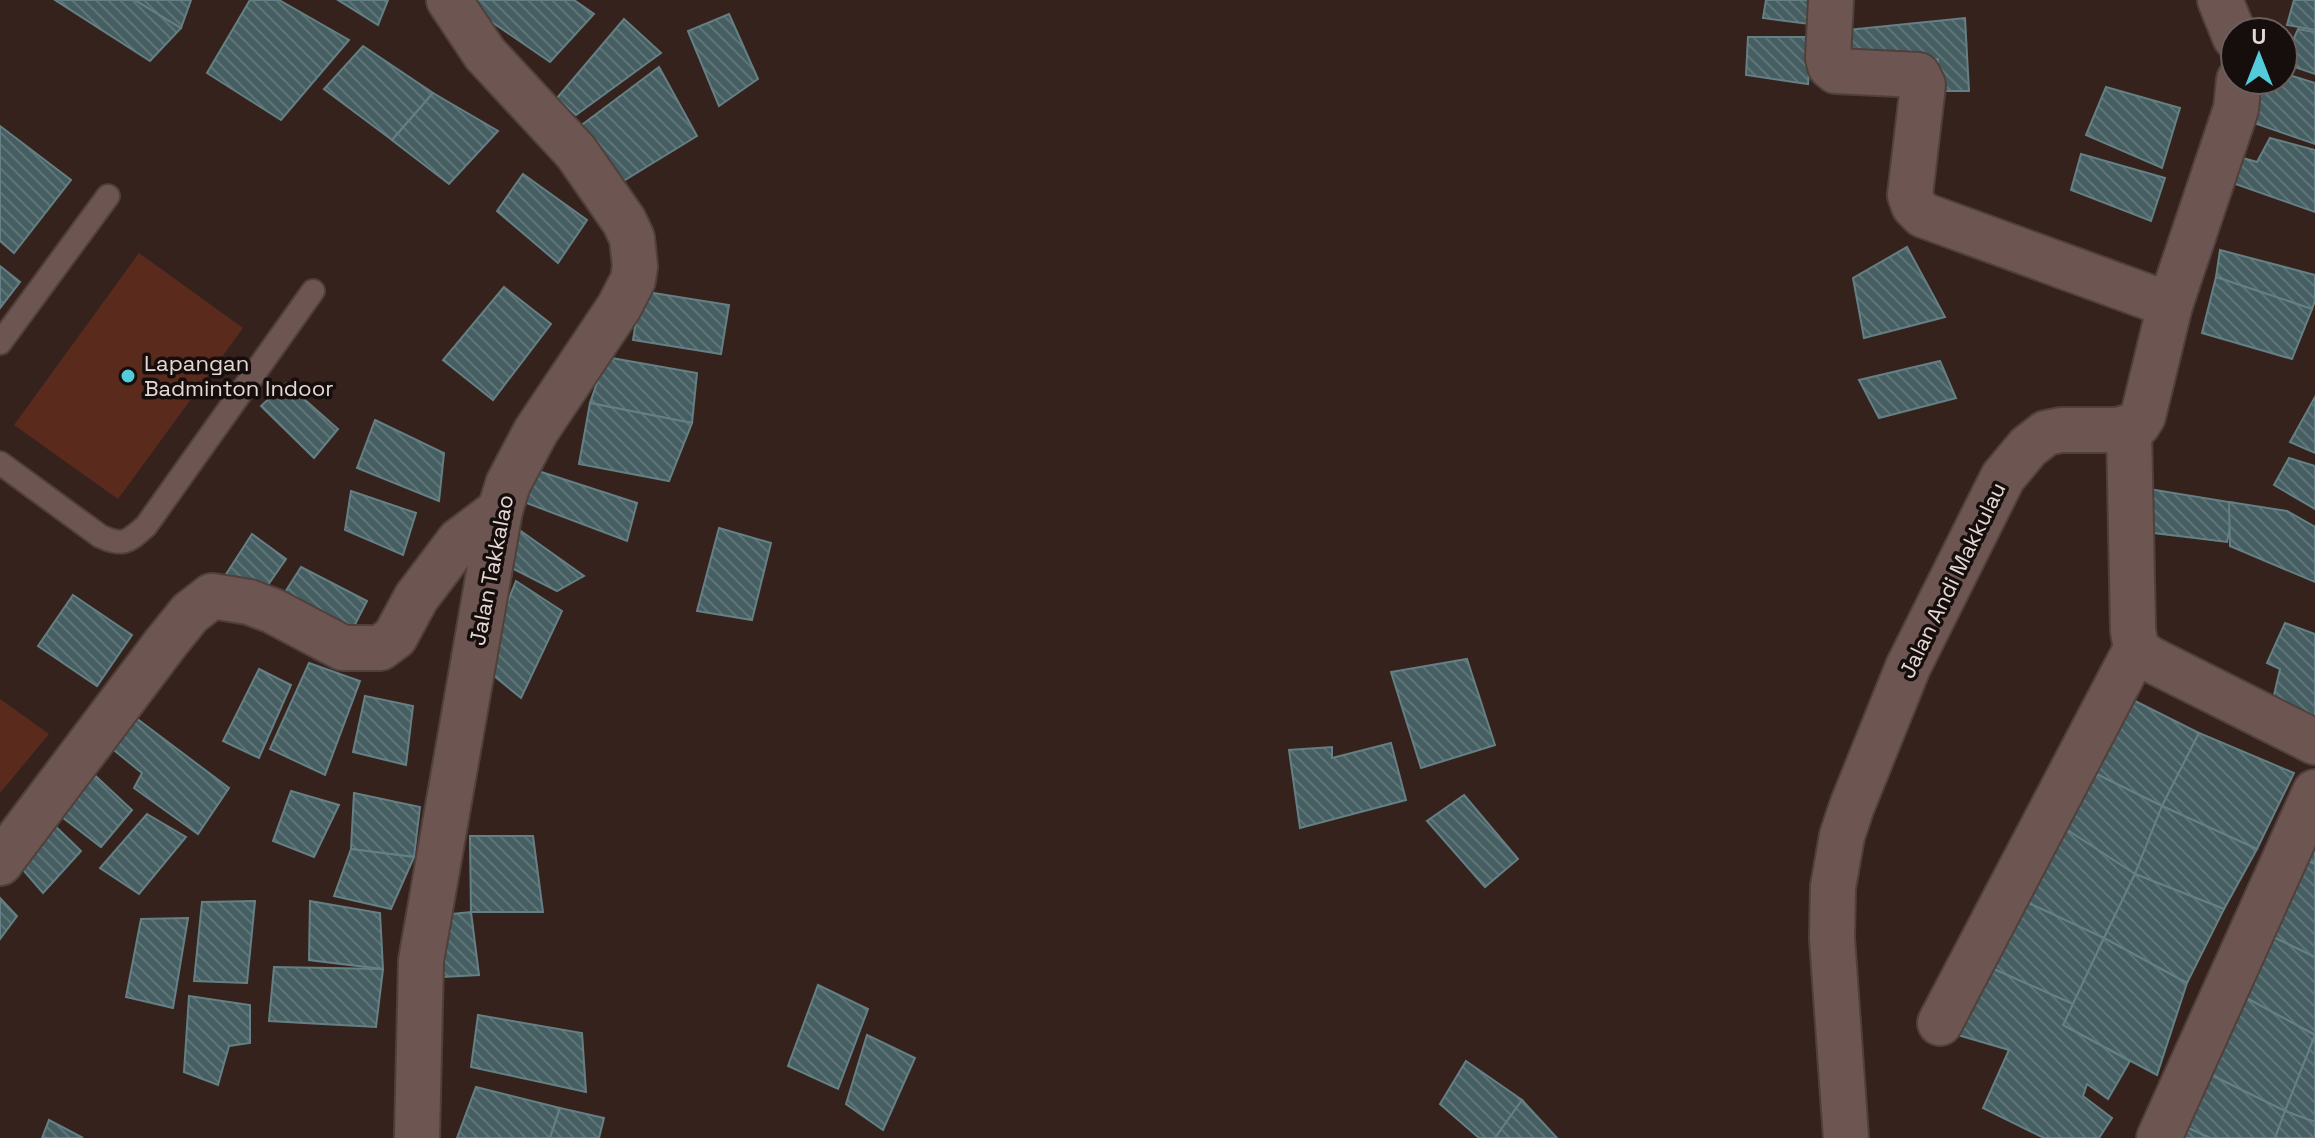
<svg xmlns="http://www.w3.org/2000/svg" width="2315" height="1138" viewBox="0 0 2315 1138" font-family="'Space Grotesk',sans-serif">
<defs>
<pattern id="building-back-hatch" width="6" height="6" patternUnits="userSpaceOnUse" patternTransform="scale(2)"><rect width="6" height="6" fill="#455e62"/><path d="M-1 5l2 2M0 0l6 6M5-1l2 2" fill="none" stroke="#607478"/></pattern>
</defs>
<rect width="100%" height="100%" fill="#35221d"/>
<!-- pitch -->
<g fill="#5a2a1d">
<polygon points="139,253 243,328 118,499 14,425"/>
<polygon points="0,699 49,734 0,793"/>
</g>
<!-- building -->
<g fill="url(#building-back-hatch)" stroke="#658084" stroke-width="2">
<polygon points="55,0 135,0 181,28 150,61"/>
<polygon points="135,0 191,0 181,28"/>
<polygon points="250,0 279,0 349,40 281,120 207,73"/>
<polygon points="338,0 388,0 378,25"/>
<polygon points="470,0 574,0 594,14 550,62 467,5"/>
<polygon points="1766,0 1821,0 1817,25 1763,18"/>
<polygon points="2294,0 2315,0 2315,30 2287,25"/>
<polygon points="729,14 758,79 719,106 688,31"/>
<polygon points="1965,18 1969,91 1936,91 1938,59 1846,66 1848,30"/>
<polygon points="624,19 661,53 576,115 557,98"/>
<polygon points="2298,29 2315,32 2315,74 2283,63"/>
<polygon points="1748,37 1812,37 1808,84 1746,75"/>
<polygon points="363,46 433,93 392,140 324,89"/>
<polygon points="659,67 697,136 617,185 579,127"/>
<polygon points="2283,73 2315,83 2315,144 2251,122 2267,80 2283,80"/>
<polygon points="2106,87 2180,108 2162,168 2086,135"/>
<polygon points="433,93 498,131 449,184 392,140"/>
<polygon points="0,126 71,180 14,253 0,241"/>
<polygon points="2270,138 2315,150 2315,212 2224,180 2236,156 2257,162"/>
<polygon points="2081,154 2165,178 2151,221 2071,190"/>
<polygon points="523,174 587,220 558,263 497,211"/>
<polygon points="1907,247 1945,317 1864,338 1853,278"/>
<polygon points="2220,250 2315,275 2315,301 2312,309 2216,277"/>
<polygon points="0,266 20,282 0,308"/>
<polygon points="2216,277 2312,309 2292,359 2202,333"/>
<polygon points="504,287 551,324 493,400 443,360"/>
<polygon points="641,291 729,305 721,354 633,340"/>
<polygon points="606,357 697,373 692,423 590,403"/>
<polygon points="1940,361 1956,398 1879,418 1859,380"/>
<polygon points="286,383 338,429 314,458 261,406"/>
<polygon points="2315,397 2315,453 2290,442"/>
<polygon points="590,403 692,423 669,481 579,464"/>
<polygon points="375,420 444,453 439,501 357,468"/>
<polygon points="2289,458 2315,466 2315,509 2274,485"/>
<polygon points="529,468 637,503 627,541 516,499"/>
<polygon points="2149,489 2235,503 2227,542 2146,532"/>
<polygon points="351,491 416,513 403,555 345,530"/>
<polygon points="2229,502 2287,511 2315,527 2315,582 2230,546"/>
<polygon points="719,528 771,543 752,620 697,611"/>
<polygon points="518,529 584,576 557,591 502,563"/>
<polygon points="252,534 286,559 261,595 212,596"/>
<polygon points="301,567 367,601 343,648 273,611"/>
<polygon points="516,581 562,611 521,698 482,666"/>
<polygon points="73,595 132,635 97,686 38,646"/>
<polygon points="2285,623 2315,634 2315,723 2272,704 2280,669 2267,663"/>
<polygon points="1467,659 1495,745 1421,768 1391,672"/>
<polygon points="309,663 360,681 325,775 270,749"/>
<polygon points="259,669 291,685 259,758 223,741"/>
<polygon points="365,696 413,706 406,765 353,752"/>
<polygon points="2125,696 2199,733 2162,806 2086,769"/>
<polygon points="136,718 229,788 198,834 134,788 142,773 110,747"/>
<polygon points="2199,733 2294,773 2257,849 2162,806"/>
<polygon points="1391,743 1406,800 1300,828 1289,750 1332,747 1332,758"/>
<polygon points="87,768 132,810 101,847 53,810"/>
<polygon points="2086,769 2162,806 2135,874 2055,822"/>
<polygon points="291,791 339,805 314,857 273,841"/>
<polygon points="354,793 420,807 414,857 351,849"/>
<polygon points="1464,795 1518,859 1485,887 1427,821"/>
<polygon points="2162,806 2257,849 2224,909 2135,874"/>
<polygon points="147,814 186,837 139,894 100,868"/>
<polygon points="2055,822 2135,874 2104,938 2022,900"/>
<polygon points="53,824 81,851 43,893 18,864"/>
<polygon points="2315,834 2315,864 2304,859"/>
<polygon points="470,836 533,836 543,912 471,912"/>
<polygon points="351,849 414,857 391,909 334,896"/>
<polygon points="2304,859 2315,864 2315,957 2265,933"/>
<polygon points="2135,874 2224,909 2187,983 2104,938"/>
<polygon points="0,898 17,916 0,939"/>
<polygon points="2022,900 2104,938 2073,1004 1989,967"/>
<polygon points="255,901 247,983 194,981 202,902"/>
<polygon points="310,901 380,913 383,969 309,960"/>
<polygon points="471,912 479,975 443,977 442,915"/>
<polygon points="188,918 173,1008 126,997 141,919"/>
<polygon points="2265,933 2315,957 2315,1035 2239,994"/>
<polygon points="2104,938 2187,983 2157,1075 2063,1025"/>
<polygon points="274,967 383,969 376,1027 269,1021"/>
<polygon points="1989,967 2073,1004 2063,1025 2130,1061 2108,1099 2087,1084 2083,1096 2112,1118 2099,1138 2044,1138 1983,1108 2009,1050 1958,1035"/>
<polygon points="818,985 868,1009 838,1089 788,1066"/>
<polygon points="2239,994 2315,1035 2285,1111 2203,1071"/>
<polygon points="189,996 250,1005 250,1043 229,1046 218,1085 184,1072"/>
<polygon points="478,1015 582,1033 586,1092 471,1067"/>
<polygon points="867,1035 915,1058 883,1130 846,1104"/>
<polygon points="2315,1035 2315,1122 2285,1111"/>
<polygon points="1466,1061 1522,1100 1495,1138 1479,1138 1440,1104"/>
<polygon points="2203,1071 2285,1111 2275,1138 2210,1138 2186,1127"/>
<polygon points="476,1087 560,1108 550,1138 457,1138"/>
<polygon points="1522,1100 1557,1138 1495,1138"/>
<polygon points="560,1108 604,1118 599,1138 550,1138"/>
<polygon points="2285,1111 2315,1122 2315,1138 2275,1138"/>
<polygon points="49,1120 83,1138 42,1138"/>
<polygon points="2186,1127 2210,1138 2180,1138"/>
</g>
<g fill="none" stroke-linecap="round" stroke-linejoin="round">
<!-- service casing -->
<g stroke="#50403c" stroke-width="26">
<g id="service">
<polyline points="0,343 108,196"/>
<path d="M0,463l100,73c23,11 28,6 46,-10l167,-235"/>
</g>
</g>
<!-- minor casing -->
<g stroke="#50403c" stroke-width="48">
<g id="minor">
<polyline points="1831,0 1828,58 1830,66 1836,71 1918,75 1923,85 1910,195 1914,206 1923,215 2170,305"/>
<polyline points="2220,0 2235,37"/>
<polyline points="2136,649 2150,659 2315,742"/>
<polyline points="0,863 165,644 190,613 212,596 249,602 273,611 343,648 380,648 395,637 416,598 459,541 500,510"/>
<polyline points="1940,1023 2136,649 2133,630 2129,428"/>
<polyline points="417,1138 421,961 500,510 508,484 536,431 619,307 633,280 635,266 632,238 624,221 576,152 485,54 449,0"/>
<polyline points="1846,1138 1832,938 1833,887 1842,836 1852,806 1908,667 2003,477 2028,447 2046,433 2061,430 2118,430 2138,424 2143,416 2170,305 2236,109 2239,80"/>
<polyline points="2159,1138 2315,792"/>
</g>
</g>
<!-- service -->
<use href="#service" stroke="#6d5651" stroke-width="22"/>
<!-- minor -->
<use href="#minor" stroke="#6d5651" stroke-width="44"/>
</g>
<!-- markers -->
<circle fill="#53cbdb" stroke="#160e0c" stroke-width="3" cx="128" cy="376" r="8"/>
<g text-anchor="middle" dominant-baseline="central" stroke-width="7" stroke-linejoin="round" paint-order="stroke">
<!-- poi labels -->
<g font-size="22" fill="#e5d8d4" stroke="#160e0c" text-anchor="start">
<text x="144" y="363">Lapangan<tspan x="144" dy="25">Badminton Indoor</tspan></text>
</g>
<!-- street labels -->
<g font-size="22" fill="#e5d8d4" stroke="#160e0c">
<text transform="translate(491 570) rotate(-79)">Jalan Takkalao</text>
<text transform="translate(1952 580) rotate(-64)">Jalan Andi Makkulau</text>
</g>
</g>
<!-- north arrow -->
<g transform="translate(2259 56)"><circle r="38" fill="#160e0c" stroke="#695f5c" stroke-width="2"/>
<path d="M0-6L14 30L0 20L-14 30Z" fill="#53cbdb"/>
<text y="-12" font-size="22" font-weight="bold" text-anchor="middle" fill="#e5d8d4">U</text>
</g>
</svg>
